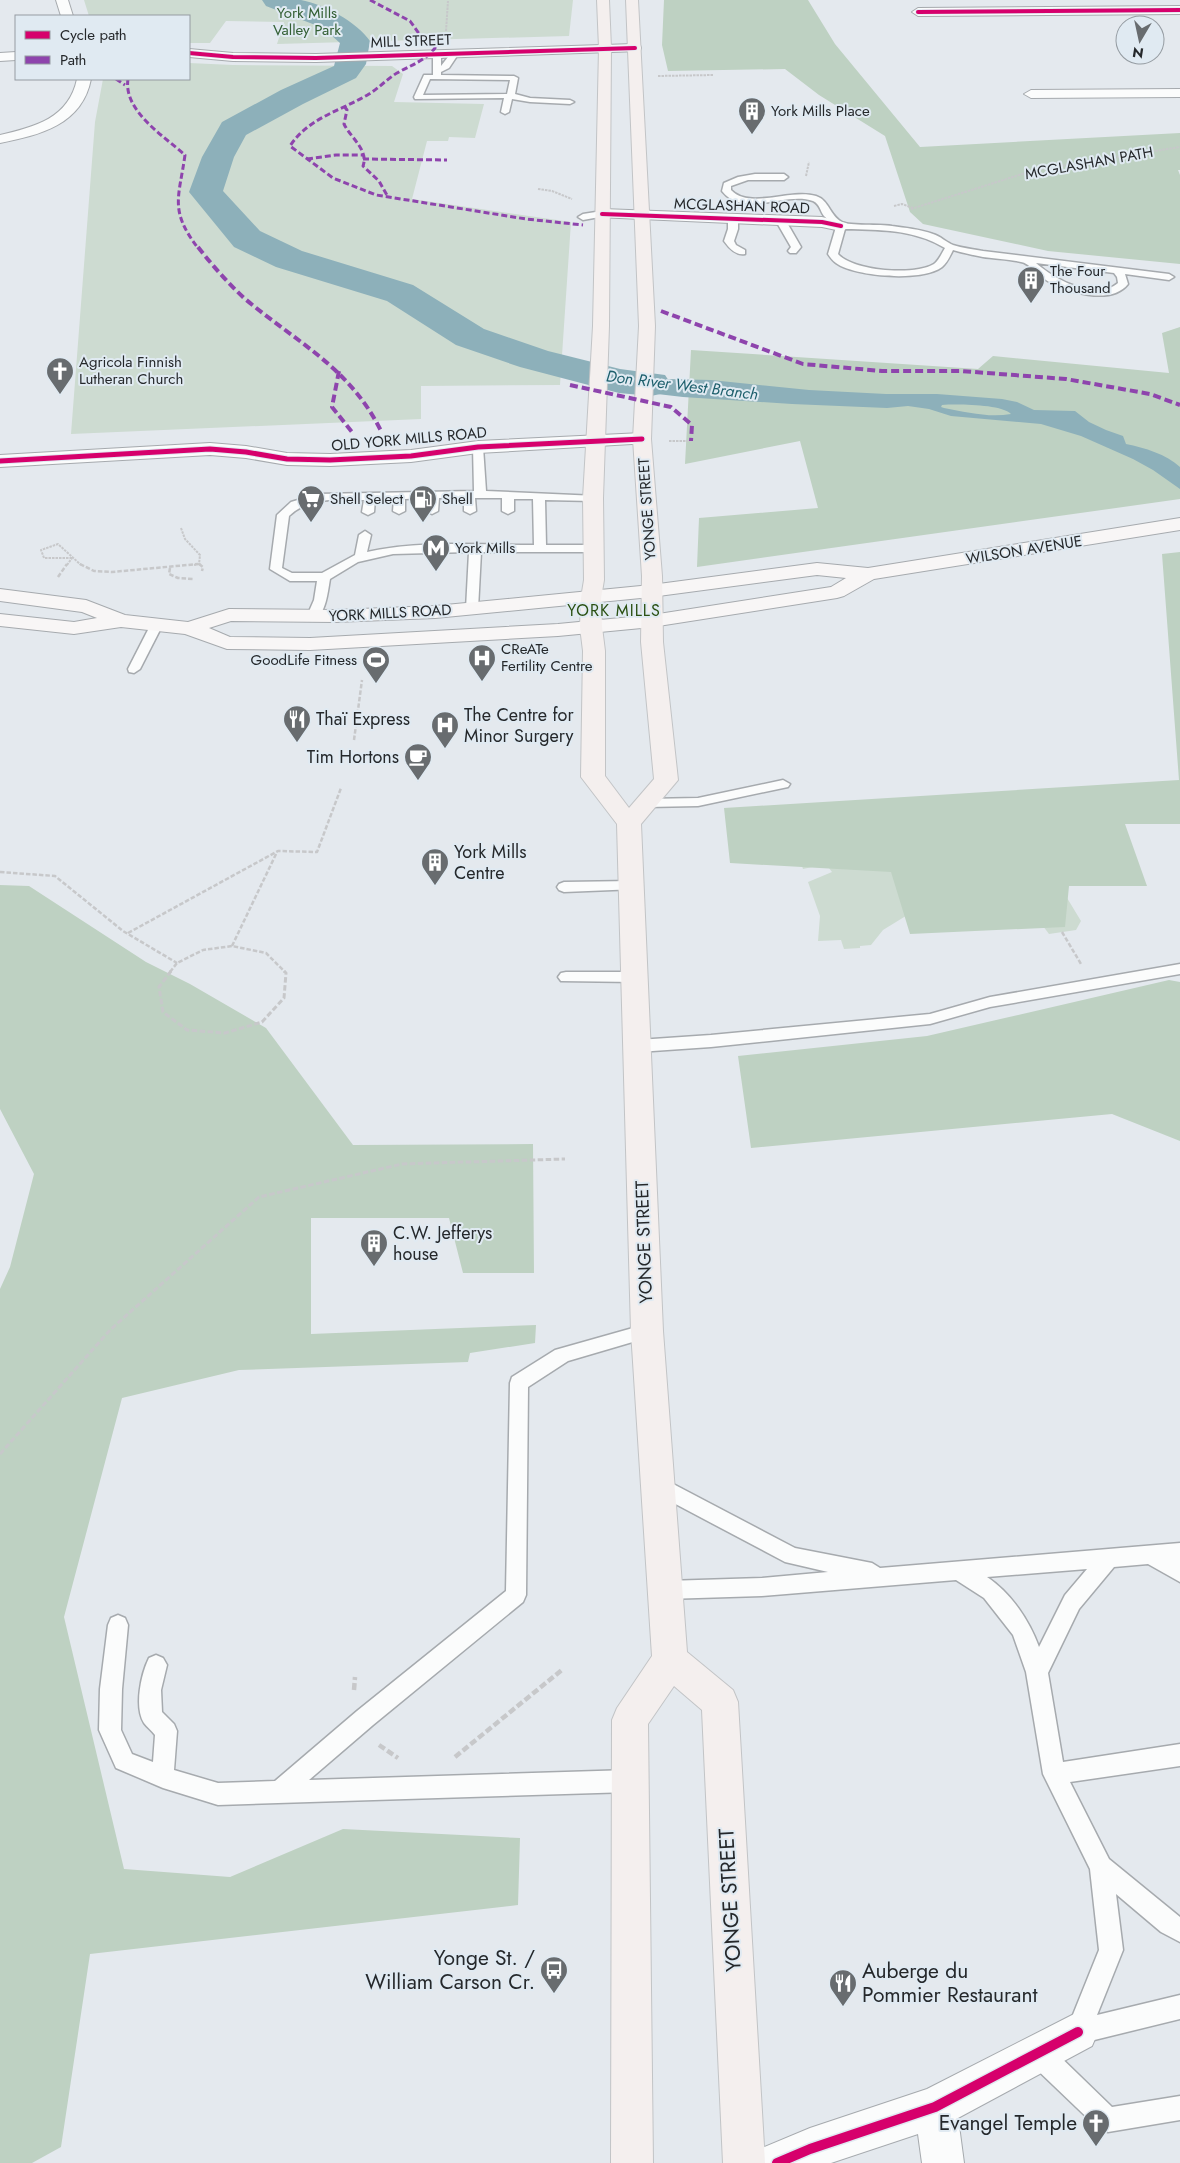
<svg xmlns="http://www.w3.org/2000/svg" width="1180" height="2163" viewBox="0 0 1180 2163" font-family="Jost,sans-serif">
<rect width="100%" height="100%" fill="#e4e9ee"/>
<!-- green -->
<g fill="#cddbd1">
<polygon points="84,0 573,0 569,36 277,44 284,22 226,21 210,43 189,43 189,16 89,16"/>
<polygon points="189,63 233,65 392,66 403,74 394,102 484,104 475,138 449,137 448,141 427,141 412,199 571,222 560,385 421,386 421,419 71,434 95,122 103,79 189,79"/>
<polygon points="789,829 1061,888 1081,921 1076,930 1049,934 1043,926 909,914 883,930 871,945 860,946 860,948 844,949 841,940 818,941 820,916 808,882 832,872 826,864 803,869"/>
</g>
<!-- forest -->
<g fill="#bed1c2">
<polygon points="664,0 808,0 835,44 920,147 1180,133 1180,170 1178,170 1180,175 1180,264 1048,251 923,224 910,212 885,136 819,95 785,69 668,71 662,45"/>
<polygon points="1180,327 1180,499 697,567 699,518 818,508 800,441 685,464 691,350 978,369 993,356 1169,373 1162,333"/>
<polygon points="1180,552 1180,824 1125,824 1147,886 1069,886 1065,927 910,934 891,872 730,863 724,808 1179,780 1162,554"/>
<polygon points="0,885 29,886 146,962 190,984 266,1028 353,1145 533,1144 534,1273 463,1273 449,1218 311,1218 311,1334 536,1325 535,1343 470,1353 468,1362 239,1370 122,1398 64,1617 124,1869 230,1877 343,1829 520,1838 518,1905 90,1954 61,2147 32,2163 0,2163 0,1289 10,1267 34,1174 0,1109"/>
<polygon points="1169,980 1180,982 1180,1141 1112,1114 751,1148 738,1056 927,1036"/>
</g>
<!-- water -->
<path fill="#8db0ba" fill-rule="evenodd" d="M566,367l43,3 57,9 45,1 98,10 77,4h51l65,5 15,3 17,8 41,1 14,11 17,8 17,6 3,8c19,4 40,10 54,23v22l-27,-19 -20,-11 -52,-23 -40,-12 -90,-8 -22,-7 -21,-3 -21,2 -95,-4 -109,-7 -43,-5 -37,-6zM942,405c14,-1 59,-1 69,9 -22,4 -45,-2 -67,-6l-3,-1z"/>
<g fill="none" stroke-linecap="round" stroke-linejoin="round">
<!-- river -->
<path fill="#8db0ba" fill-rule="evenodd" d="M262,0c12,0 27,0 39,0 23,4 56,22 69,41l-4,23 -10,14 -53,26 -57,31 -12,22 -11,34 37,40 42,20 111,34 71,44 64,22 72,18 45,6 6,9 -6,9 -14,3 -32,-3 -99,-26 -64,-22 -69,-44 -111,-34 -42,-20 -45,-55 13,-35 20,-35 59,-32 53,-24 6,-23 -17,-15 -57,-22z"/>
<!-- service casing -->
<g stroke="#a6aaae" stroke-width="3">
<g id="service">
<path d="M446,52l11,4 -8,12 -8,4v3l73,1 4,2 -3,16 15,4 40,2 4,2 -4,2 -40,-2 -18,-3 -3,13 -4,2 -4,-2 3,-14 -89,1 -1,-2 10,-22h9v-18zM446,56l2,1 -7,9v-8zM430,79l80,1 -3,14 -84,1z"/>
<path d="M755,174h29l4,3 -4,3h-36l-17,6v4c19,20 60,-2 85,6 13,4 14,20 26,26 7,4 39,2 50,4 13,2 28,3 41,8 7,2 13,8 20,11 9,3 20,4 30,6l186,23 5,3 -5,3 -44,-6 3,10c-17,22 -63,8 -82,-4 -8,-5 -17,-17 -25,-18 -12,-3 -26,-3 -38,-5 -10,-2 -20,-4 -30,-7 -3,6 -6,13 -11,17 -19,15 -87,10 -106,-4 -3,-2 -6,-6 -8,-9l8,-27c-4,-4 -8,-7 -12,-11 -4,-5 -4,-12 -11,-15 -28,-10 -69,18 -91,-10l2,-8 14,-6zM845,229c36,1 68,0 100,19 -3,5 -6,12 -11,16 -20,12 -81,7 -96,-10zM1036,263l78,10 3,4 1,6c-22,19 -64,-4 -82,-20z"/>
<polygon points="602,211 607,214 605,216 583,220 578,217 583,214"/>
<path d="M733,216l5,3v10l-4,12 2,4 9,5v4c-9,2 -16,-6 -21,-13l4,-12v-10z"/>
<polygon points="781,218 786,221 801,247 796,253 790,253 788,251 791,247 776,221"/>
<path d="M478,444l5,3 3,44 111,5 2,2 -6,3 -48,-1 1,45h49l6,4 -2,3h-118l-3,57 -6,4 -6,-4 3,-57 -76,2 -35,8 -28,17c-2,11 -4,37 -17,41l-4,-1 -2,-3 7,-16 3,-19h-27l-20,-12 7,-54 14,-13 27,-8 156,-3 -1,-44zM428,498l-2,13 6,3 6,-3 1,-13h25v13l6,3 6,-3 -1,-13h27v13l6,3 6,-3v-12h19l1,46c-55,0 -113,-5 -167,7l4,-17 -6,-4 -6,4 -4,20 -33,18h-30l-10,-5 7,-52c21,-20 47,-16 75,-16l-2,12 6,3 6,-3 1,-13h19l-1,12 6,3 6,-3v-12z"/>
<polygon points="157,620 163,624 140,669 134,673 129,672 128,669 151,624"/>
<polygon points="783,780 790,784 788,787 698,806 647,807 642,806 640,803 642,800 647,799 698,798"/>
<polygon points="632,881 637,883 639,886 637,889 564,892 559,890 557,887 559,884 564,882"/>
<polygon points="1180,964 1180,974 990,1007 930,1024 711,1047 638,1052 632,1050 630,1046 632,1042 638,1040 711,1035 930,1014 990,997"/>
<polygon points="566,972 635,972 640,973 643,977 640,981 635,982 561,981 558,977 561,973"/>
<path d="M647,1324l6,2 3,5 -3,5 -85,25 -40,26 -2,208 -3,7 -150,123 -64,55 321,-10 8,3 3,8 -3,8 -8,3 -412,13 -55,-17 -47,-20 -17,-38 1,-41 8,-64 3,-7 7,-3 7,3 3,7 -6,64 -1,41 11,24 21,8 2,-27c-3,-4 -8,-8 -11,-12 -10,-16 -3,-49 5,-65l7,-3 7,3 4,7 -6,25 1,22 12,12 3,7 -3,39 44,13 57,-2 82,-70 149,-120 4,-208 2,-6 43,-27z"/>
<path d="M658,1476l137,72 77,15 8,5 300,-25v39l-32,-18 -34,3 -35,42 -31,64 15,89 117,-18v22l-110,16 39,77 71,58v25l-19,-10 -45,-38 7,56 -26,65 83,-20v24l-102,25 -9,-3 -3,-9 33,-82 -9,-81 -47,-95 -17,-102 -13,-37 -29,-37 -28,-18 -194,16 -96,3 -7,-2 -3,-7 3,-7 7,-2 96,-3 66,-6 -43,-10 -134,-71 -3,-6 3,-6zM1087,1569l-22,26 -26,52c-10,-27 -28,-54 -52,-70z"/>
<polygon points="1039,2042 1048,2045 1112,2107 1180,2096 1180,2120 1108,2132 1099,2129 1030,2063 1027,2054 1030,2045"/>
</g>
</g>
<!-- minor casing -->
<g stroke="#a6aaae" stroke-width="2">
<g id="minor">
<polygon points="56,0 68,0 73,16 61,16"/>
<polygon points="1180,6 1180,14 918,16 912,12 918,8"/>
<polygon points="635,44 640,45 641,48 640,51 316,62 233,61 189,57 189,49 233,53 316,54"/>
<polygon points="16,52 16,60 0,61 0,53"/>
<path d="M77,79h14c-9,46 -51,56 -91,64v-8c35,-8 69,-17 77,-56z"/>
<polygon points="1180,89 1180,97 1031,98 1024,94 1031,90"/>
<polygon points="602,209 822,217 846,223 849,226 846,229 841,231 822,227 597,217 594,214 597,211"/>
<polygon points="642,433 649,435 651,439 649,443 478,453 411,462 330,466 287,465 246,458 210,455 0,467 0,455 210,443 246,446 287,453 330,454 411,450 478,441"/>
<polygon points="1078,2012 1092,2018 1098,2032 1092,2046 958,2118 964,2163 922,2163 918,2134 831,2163 756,2163 762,2148 810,2128 927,2089"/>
</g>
</g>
<!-- secondary casing -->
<g stroke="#a6aaae" stroke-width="2">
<path id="secondary" d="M1180,518v12l-306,49 -30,17 -7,2 -185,29 -94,9 -248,14 -83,-1 -42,-15 -64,-7 -47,7 -74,-8v-12l74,8 23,-4 -15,-6 -82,-11v-12l86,11 39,15 63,7 41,-13 106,1 100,-4 216,-21 166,-22 51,5zM817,575l29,3 -15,9 -179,28 -94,9 -248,14 -80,-1 -21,-9 22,-7 104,1 100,-4 216,-21z"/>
</g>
<!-- primary casing -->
<g stroke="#c2c4c6" stroke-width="2">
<polygon id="primary" points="597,0 609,0 611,48 609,326 603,498 604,580 601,598 602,627 605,651 605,776 629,808 654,779 641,642 642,576 633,439 639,326 626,0 638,0 655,326 651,439 662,576 663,642 678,780 641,824 663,1331 687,1652 733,1690 738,1702 765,2163 723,2163 702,1710 674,1686 648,1724 653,2163 611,2163 612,1720 617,1708 652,1656 631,1331 617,824 581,777 583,651 580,627 581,598 584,580 583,498 593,326 599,48"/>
</g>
<!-- path-far3 -->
<g stroke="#c7c8ca" stroke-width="2" stroke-dasharray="2.5 1" stroke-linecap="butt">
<polyline points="446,31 448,1"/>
<polyline points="658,76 713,75"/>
<polyline points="806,176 809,162"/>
<polyline points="538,189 552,191 572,199"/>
<polyline points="894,206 902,204 913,208"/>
<polyline points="911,209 1035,170 1180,147"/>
<polyline points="669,441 691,441"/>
<polyline points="181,528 185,539 200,555 199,564 194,565"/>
<polyline points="72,558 44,558 41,550 58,544 81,565"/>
<polyline points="199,564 201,565"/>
<polyline points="67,565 72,558"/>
</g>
<!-- path-far2 -->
<g stroke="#c7c8ca" stroke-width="2.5" stroke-dasharray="4.5 2" stroke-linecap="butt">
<polyline points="80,564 94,571 112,572 198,564"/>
<polyline points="199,564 203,567 202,571"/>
<polyline points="170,568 169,574 178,578 194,579"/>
<polyline points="58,577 67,564"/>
<polyline points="354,740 362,680"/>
<polyline points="0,872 55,876 123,931 177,963"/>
<polyline points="1062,932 1081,964"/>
<polyline points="128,933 278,851 317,852 341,788"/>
<polyline points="232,946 277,852"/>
<polyline points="170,972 177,963 203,950 232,946 266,953 285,972"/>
</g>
<!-- path-far1 -->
<g stroke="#c7c8ca" stroke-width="3" stroke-dasharray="5.5 2.5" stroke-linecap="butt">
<polyline points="171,971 159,987 163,1012 187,1030 225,1033 262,1022 284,998 286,973 284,971"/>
<polyline points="0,1454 110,1330 259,1197 402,1164 565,1159"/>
</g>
<!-- path -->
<g stroke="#c7c8ca" stroke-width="4.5" stroke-dasharray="7 3" stroke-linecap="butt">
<polyline points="354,1690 355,1677"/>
<polyline points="379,1745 398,1758"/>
<polyline points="455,1757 563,1669"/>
</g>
<!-- service -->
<use href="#service" fill="#fbfcfc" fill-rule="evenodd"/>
<!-- minor -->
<use href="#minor" fill="#fbfcfc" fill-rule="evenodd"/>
<!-- secondary -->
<use href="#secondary" fill="#f8f6f6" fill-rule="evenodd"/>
<!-- primary -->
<use href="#primary" fill="#f4efee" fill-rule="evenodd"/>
<!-- quiet-far1 -->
<g stroke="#8e44ad" stroke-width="3" stroke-dasharray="6 3" stroke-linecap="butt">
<path d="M370,0l40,21 15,21 10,6c-10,13 -24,17 -38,25 -10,6 -18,15 -28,21 -28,17 -60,23 -79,52l43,32 43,17 150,24 57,6"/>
<polyline points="116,79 125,85"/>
<path d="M128,79c-5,32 36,57 57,76 -6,43 -16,55 13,93"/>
<path d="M344,106l3,4 -3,14c6,13 25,26 19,42l16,15 9,16"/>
<polyline points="307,159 336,155 363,155"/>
<polyline points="363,159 447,160"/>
</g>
<!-- quiet -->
<g stroke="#8e44ad" stroke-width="4" stroke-dasharray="8 4" stroke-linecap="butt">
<path d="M198,247c14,18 29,35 46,51 52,44 107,70 138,135"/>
<polyline points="661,311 803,364 882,371 961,371 1066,379 1150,394 1180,405"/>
<polyline points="339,371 332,407 352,432"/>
<polyline points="570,385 671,407 692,425 691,441"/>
</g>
<!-- cycleway-far2 casing -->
<g stroke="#e0eaf2" stroke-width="5.5">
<g id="cycleway-far2">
<polyline points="918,12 1180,10"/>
<polyline points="189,53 233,57 316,58 635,48"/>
<polyline points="602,214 822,222 841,226"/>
</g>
</g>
<!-- cycleway-far1 casing -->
<g stroke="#e0eaf2" stroke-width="7">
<polyline id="cycleway-far1" points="0,461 210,449 246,452 287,459 330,460 411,456 478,447 642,439"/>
</g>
<!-- cycleway casing -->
<g stroke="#e0eaf2" stroke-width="13">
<polyline id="cycleway" points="777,2163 810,2149 935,2107 1078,2032"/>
</g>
<!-- cycleway-far2 -->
<use href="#cycleway-far2" stroke="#d6006c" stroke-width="4"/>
<!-- cycleway-far1 -->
<use href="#cycleway-far1" stroke="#d6006c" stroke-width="5"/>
<!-- cycleway -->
<use href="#cycleway" stroke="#d6006c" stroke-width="10"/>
</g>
<!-- icons -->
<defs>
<g id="building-pin" transform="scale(1.4375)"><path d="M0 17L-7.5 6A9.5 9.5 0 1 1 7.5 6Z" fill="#686c6f" stroke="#e0eaf2"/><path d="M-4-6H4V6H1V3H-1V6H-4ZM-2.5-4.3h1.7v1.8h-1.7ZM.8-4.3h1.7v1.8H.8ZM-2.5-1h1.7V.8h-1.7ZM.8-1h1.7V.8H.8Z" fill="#fff"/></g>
<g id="church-pin" transform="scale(1.4375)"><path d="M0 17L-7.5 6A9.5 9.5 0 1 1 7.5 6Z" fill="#686c6f" stroke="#e0eaf2"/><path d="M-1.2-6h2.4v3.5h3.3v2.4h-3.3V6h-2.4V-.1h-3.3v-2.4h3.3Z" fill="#fff"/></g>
<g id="supermarket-pin" transform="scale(1.4375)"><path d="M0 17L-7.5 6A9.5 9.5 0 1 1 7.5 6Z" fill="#686c6f" stroke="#e0eaf2"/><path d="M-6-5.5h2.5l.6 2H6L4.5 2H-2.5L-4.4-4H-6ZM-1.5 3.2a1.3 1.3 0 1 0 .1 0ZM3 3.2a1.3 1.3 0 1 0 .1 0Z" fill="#fff"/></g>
<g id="fuel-pin" transform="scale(1.4375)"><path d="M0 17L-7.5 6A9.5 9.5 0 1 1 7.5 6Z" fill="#686c6f" stroke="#e0eaf2"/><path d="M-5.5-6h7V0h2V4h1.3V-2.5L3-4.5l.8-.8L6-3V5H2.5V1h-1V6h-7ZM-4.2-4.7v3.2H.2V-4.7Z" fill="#fff"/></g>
<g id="metro-pin" transform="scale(1.4375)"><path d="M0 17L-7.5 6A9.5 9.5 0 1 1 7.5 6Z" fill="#686c6f" stroke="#e0eaf2"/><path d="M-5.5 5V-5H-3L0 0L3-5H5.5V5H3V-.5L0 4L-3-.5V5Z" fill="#fff"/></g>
<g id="hospital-pin" transform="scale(1.4375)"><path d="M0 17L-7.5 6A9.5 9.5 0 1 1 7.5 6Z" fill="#686c6f" stroke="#e0eaf2"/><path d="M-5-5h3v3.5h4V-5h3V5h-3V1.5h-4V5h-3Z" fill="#fff"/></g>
<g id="stadium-pin" transform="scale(1.4375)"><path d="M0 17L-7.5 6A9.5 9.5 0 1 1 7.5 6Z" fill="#686c6f" stroke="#e0eaf2"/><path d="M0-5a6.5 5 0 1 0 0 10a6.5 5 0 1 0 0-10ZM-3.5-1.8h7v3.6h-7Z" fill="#fff"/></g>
<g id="restaurant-pin" transform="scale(1.4375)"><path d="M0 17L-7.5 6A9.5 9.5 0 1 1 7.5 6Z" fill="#686c6f" stroke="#e0eaf2"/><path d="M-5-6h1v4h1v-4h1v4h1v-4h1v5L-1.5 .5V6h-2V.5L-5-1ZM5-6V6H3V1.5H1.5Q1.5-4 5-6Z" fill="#fff"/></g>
<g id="cafe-pin" transform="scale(1.4375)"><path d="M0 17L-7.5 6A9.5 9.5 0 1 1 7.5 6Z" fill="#686c6f" stroke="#e0eaf2"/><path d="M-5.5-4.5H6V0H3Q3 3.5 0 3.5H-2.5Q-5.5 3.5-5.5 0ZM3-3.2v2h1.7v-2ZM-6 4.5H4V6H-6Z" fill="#fff"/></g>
<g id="bus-pin" transform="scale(1.4375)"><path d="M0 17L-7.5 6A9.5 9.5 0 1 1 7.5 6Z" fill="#686c6f" stroke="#e0eaf2"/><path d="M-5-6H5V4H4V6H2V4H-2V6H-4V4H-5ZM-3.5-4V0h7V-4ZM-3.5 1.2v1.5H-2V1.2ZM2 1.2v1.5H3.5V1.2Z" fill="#fff"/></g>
</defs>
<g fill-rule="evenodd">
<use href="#building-pin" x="752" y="111"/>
<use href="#building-pin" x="1031" y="280"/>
<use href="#church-pin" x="60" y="371"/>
<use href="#supermarket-pin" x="311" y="499"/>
<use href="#fuel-pin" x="423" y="499"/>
<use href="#metro-pin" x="436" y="548"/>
<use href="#hospital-pin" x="482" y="658"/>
<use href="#stadium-pin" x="376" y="660"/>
<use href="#restaurant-pin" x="297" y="719"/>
<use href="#hospital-pin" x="445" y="725"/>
<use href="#cafe-pin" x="418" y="757"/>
<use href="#building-pin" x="435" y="862"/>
<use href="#building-pin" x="374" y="1243"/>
<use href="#bus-pin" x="554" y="1970"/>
<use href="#restaurant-pin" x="843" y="1983"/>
<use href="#church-pin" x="1096" y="2123"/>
</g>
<g text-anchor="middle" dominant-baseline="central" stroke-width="4" stroke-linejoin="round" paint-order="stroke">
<!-- far-park labels -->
<g font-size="15" fill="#346035" stroke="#e0eaf2">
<text x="307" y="13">York Mills<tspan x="307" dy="17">Valley Park</tspan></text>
</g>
<!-- far-street labels -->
<g font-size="15" fill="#25282b" stroke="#e0eaf2">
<text transform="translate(411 41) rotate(-2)">MILL STREET</text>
<text transform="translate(1089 163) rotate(-10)">MCGLASHAN PATH</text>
<text transform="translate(742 206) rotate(2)">MCGLASHAN ROAD</text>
<text transform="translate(409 439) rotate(-5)">OLD YORK MILLS ROAD</text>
<text transform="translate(647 509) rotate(-94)">YONGE STREET</text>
<text transform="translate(1024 550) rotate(-9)">WILSON AVENUE</text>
<text transform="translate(390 613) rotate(-3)">YORK MILLS ROAD</text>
</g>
<!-- far-poi labels -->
<g font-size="15" fill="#25282b" stroke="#e0eaf2" text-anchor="start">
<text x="771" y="111">York Mills Place</text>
<text x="1050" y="271">The Four<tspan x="1050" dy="17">Thousand</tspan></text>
<text x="79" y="362">Agricola Finnish<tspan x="79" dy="17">Lutheran Church</tspan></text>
<text x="330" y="499">Shell Select</text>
<text x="442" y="499">Shell</text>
<text x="455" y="548">York Mills</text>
<text x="501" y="649">CReATe<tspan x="501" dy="17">Fertility Centre</tspan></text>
<text x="357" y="660" text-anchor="end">GoodLife Fitness</text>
</g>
<!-- far-water labels -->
<g font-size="16" font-style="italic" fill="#1d5f6c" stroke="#e0eaf2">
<text transform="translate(682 385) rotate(7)">Don River West Branch</text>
</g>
<!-- far-neighbourhood labels -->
<g font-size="16" letter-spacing="1" fill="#2b5012" stroke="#e0eaf2">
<text x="614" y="610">YORK MILLS</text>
</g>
<!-- poi labels -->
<g font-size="18" fill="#25282b" stroke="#e0eaf2" text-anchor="start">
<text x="464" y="715">The Centre for<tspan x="464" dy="21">Minor Surgery</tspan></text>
<text x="316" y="719">Thaï Express</text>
<text x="399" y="757" text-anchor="end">Tim Hortons</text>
<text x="454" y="852">York Mills<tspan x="454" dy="21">Centre</tspan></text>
<text x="393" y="1233">C.W. Jefferys<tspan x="393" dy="21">house</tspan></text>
</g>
<!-- street labels -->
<g font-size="18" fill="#25282b" stroke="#e0eaf2">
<text transform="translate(644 1242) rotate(-92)">YONGE STREET</text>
</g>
<!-- near-street labels -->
<g font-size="21" fill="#25282b" stroke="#e0eaf2">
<text transform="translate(730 1900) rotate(-93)">YONGE STREET</text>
</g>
<!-- near-poi labels -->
<g font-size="21" fill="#25282b" stroke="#e0eaf2" text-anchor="end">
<text x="535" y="1958">Yonge St. /<tspan x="535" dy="24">William Carson Cr.</tspan></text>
<text x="862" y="1971" text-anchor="start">Auberge du<tspan x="862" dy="24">Pommier Restaurant</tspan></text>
<text x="1077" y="2123">Evangel Temple</text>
</g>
</g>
<!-- legend -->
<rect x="15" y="15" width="175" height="65" fill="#e0eaf2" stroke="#959ca2"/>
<rect x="25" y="31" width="25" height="8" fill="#d6006c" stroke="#959ca2"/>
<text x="60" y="40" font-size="15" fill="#25282b">Cycle path</text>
<rect x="25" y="56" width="25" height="8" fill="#8e44ad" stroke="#959ca2"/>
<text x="60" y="65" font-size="15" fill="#25282b">Path</text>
<!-- north arrow -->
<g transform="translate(1140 40) rotate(189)"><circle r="24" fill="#e0eaf2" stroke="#959ca2"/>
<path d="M0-4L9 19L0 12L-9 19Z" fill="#686c6f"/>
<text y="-8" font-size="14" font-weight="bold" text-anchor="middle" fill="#25282b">N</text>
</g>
</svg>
